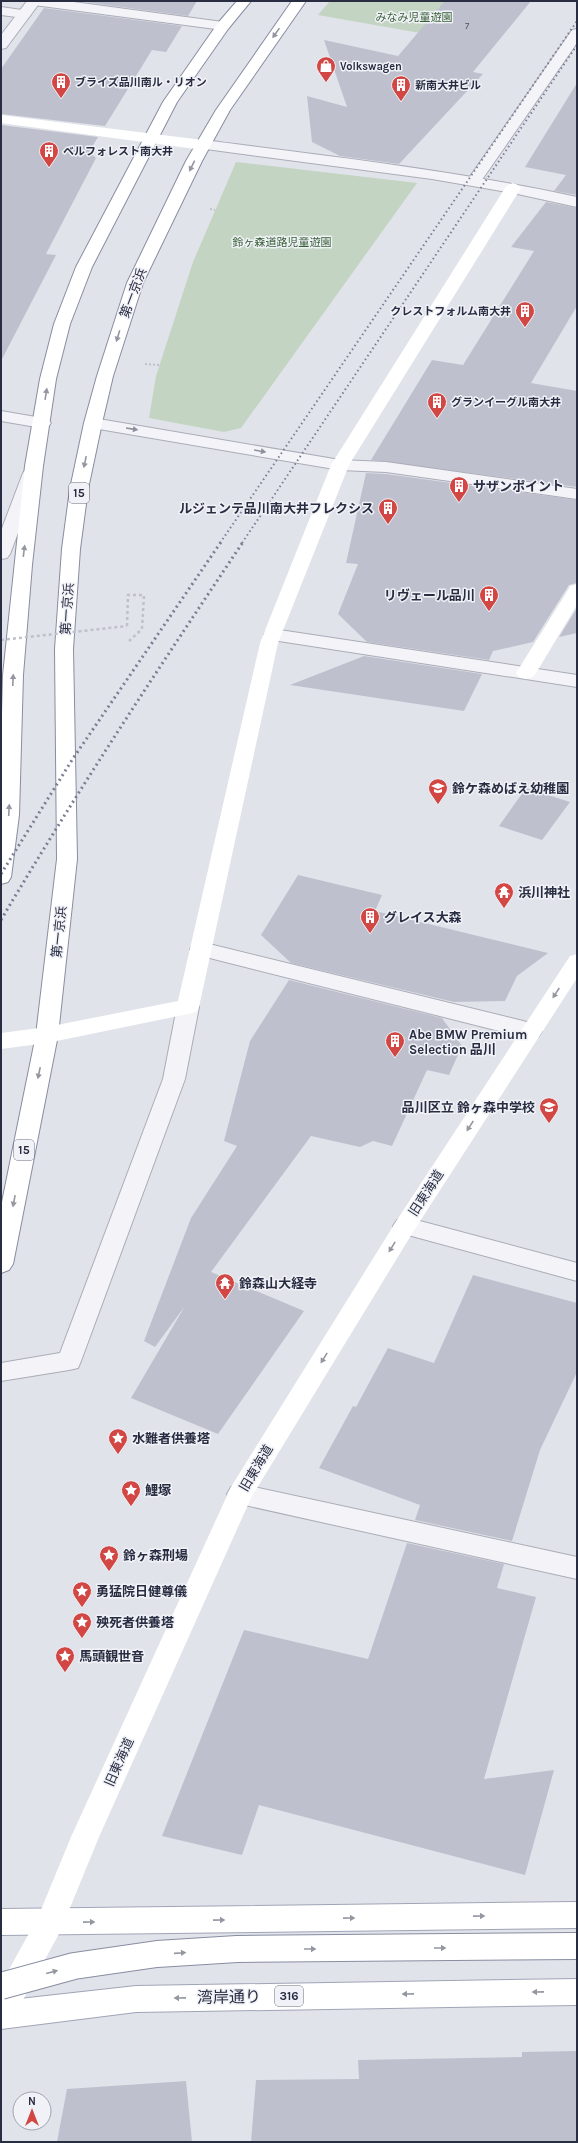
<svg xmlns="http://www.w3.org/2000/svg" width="578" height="2143" viewBox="0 0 578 2143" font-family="Karla,'Noto Sans JP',sans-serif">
<rect width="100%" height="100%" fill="#e1e3ea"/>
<!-- green -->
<g fill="#c3d4c2">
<polygon points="330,1 446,1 420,33 318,15"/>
<polygon points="236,162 417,183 241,428 224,432 149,418 156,376 193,262"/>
</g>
<!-- building -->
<g fill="#bec1cd">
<polygon points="77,1 197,1 188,16"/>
<polygon points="445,1 531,1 473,72 483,74 399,164 340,156 312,142 307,96 347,107 324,40 398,56"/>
<polygon points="44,8 182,26 166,52 152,50 105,126 1,114 1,69"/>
<polygon points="577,83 577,195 554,191 566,175 525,167"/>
<polygon points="1,125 98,137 89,152 96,158 46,254 56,255 1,361"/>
<polygon points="546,202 577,208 577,306 531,383 577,391 577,487 371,460 432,360 463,365 534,251 511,247"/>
<polygon points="366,473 386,474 577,500 577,583 569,585 533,642 493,651 489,660 367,642 338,614 358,564 346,563"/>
<polygon points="577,608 577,633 559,637"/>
<polygon points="364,656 482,674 464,711 290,685"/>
<polygon points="526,788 570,802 542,840 499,826"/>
<polygon points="298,875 382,895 375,911 548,953 517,976 505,1001 454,1002 291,963 261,935"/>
<polygon points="289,980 442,1018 462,1046 449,1075 427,1070 392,1146 373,1141 360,1147 311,1136 211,1272 304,1311 218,1434 131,1398 185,1306 155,1347 144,1341 191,1218 237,1146 224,1141 250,1041"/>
<polygon points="473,1275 577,1303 577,1372 540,1450 512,1541 415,1520 420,1505 319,1468 353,1406 356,1407 388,1348 434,1363"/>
<polygon points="407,1543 504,1564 497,1588 536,1597 484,1779 554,1770 525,1875 259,1805 242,1855 162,1836 244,1630 368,1659"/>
<polygon points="577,2051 577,2142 251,2142 256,2080 359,2079 358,2060 522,2057 522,2052"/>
<polygon points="186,2081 192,2142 57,2142 67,2089"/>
</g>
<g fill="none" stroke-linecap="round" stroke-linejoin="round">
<!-- lane casing -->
<g stroke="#aaacb8" stroke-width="2">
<g id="lane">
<polygon points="27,1 66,1 223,22 228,23 230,26 228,29 223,30 34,5"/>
<polygon points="1,7 29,11 31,14 29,17 24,18 1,15"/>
<polygon points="577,29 577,43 479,184 469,184 466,181 469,178 572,30"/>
</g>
</g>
<!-- street casing -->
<g stroke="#aaacb8" stroke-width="2">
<g id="street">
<polygon points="27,1 41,1 6,48 1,49 1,35"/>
<path d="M203,140c125,16 250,30 374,57v10l-64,-14 -81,-14 -234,-31 -3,-3 3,-3z"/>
<polygon points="1,411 42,418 48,419 51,423 48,427 42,428 1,421"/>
<polygon points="93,418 340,460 386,462 577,489 577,499 386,472 340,470 87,427 84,423 87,419"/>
<polygon points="32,468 38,469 41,473 10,554 7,558 1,559 1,531 23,473 26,469"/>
<polygon points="273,629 577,675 577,687 266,639 264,635 266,631"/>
<polygon points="201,942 531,1023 539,1026 542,1031 539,1036 531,1039 194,954 190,949 194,944"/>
<polygon points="188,1000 196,1002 199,1007 185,1079 81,1361 78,1368 69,1370 1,1381 1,1363 60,1353 163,1079 177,1007 180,1002"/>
<polygon points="405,1217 577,1263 577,1281 397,1232 393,1226 397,1220"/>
<polygon points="240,1484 577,1557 577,1579 240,1504 231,1501 227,1494 231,1487"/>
</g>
</g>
<!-- primary casing -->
<g stroke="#a0a5b6" stroke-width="2">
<g id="primary">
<polygon points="577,1902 577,1928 1,1935 1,1909"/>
<polygon points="577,1979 577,2005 136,2012 1,2029 1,2001 136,1986"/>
</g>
</g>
<!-- highway casing -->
<g stroke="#888da1" stroke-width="2">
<g id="highway">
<polygon points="237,1 251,1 228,29 177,102 92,267 70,324 56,379 43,466 32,565 23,675 19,815 11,877 8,882 1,884 1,752 3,675 25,466 40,379 54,324 76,267 163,102 218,23"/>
<polygon points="292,1 306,1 230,110 202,161 143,283 113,376 102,423 88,489 80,549 73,649 77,859 58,1035 13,1264 9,1270 1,1273 1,1207 36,1035 57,859 55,649 62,549 70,489 84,423 97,376 127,283 186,161 216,110"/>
</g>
</g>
<!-- path-far1 -->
<g stroke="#bfc0c9" stroke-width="2" stroke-dasharray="2 2" stroke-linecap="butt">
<polyline points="210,209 215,210"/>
<polyline points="145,364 160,365"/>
</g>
<!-- path -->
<polyline stroke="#bfc0c9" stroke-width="2.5" stroke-dasharray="3 3" stroke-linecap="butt" points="127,626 128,595 144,595 142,629 129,641"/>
<!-- lane -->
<use href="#lane" fill="#f4f4f8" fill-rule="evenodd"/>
<!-- street -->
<use href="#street" fill="#f4f4f8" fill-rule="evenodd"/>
<!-- secondary -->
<g fill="#fff" fill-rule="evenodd">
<polygon points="1,115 203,140 208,142 211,145 208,148 203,150 1,123"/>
<polygon points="513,183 518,185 521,188 349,465 278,643 199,1007 196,1012 188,1014 47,1043 1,1049 1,1033 47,1027 178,1001 260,643 331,465 505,188 508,185"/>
<polygon points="577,584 577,605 536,673 533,677 526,679 519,677 516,673 568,590 570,586"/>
<polygon points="577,954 577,978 413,1232 251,1498 99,1837 60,1932 11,2022 1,2026 1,1984 38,1917 71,1837 231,1487 397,1220 570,956"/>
</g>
<!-- primary -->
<use href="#primary" fill="#fff" fill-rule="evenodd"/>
<!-- highway -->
<use href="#highway" fill="#fff" fill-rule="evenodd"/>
<!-- rail-far1 -->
<g stroke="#7a7f94" stroke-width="2" stroke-dasharray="1.5 3" stroke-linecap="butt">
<polyline points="220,543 577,21"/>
<polyline points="242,543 577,45"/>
</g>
<!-- rail -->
<g stroke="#7a7f94" stroke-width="3" stroke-dasharray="2 3.5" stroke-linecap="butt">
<polyline points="1,874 72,760 221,542"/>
<path d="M1,920c76,-129 159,-254 242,-378"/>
</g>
<!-- highway-bridge casing -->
<g stroke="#888da1" stroke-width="28" stroke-linecap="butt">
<polyline id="highway-bridge" points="1,1986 74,1966 157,1954 237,1949 577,1946"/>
</g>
<!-- path-bridge -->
<polyline stroke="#bfc0c9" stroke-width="2.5" stroke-dasharray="3 3" stroke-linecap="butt" points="1,640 127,626"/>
<!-- highway-bridge -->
<use href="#highway-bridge" stroke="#fff" stroke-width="26"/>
</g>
<!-- one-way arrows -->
<defs><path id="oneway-solid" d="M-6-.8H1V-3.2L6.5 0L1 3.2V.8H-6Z"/></defs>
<g fill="#9496a0">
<use href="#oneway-solid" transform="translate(276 33) rotate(125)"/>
<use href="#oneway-solid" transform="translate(192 166) rotate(116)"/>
<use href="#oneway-solid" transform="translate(118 336) rotate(107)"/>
<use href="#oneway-solid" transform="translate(46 394) rotate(-81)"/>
<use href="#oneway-solid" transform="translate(85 462) rotate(102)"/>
<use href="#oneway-solid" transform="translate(24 551) rotate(-83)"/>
<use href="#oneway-solid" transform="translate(13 680) rotate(-88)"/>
<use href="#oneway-solid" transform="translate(9 810) rotate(-87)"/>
<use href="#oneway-solid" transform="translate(556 993) rotate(123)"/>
<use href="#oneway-solid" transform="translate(39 1073) rotate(102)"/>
<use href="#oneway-solid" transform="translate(470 1126) rotate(123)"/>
<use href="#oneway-solid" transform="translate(14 1201) rotate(101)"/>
<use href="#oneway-solid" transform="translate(392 1247) rotate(122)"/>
<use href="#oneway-solid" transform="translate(324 1358) rotate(122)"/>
<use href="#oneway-solid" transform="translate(479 1916) rotate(-1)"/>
<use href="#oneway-solid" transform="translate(349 1918) rotate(-1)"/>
<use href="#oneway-solid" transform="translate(219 1920) rotate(-1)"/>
<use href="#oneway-solid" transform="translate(89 1922) rotate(-1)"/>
<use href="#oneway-solid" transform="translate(440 1948)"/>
<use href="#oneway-solid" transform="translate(310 1949)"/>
<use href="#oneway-solid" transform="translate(180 1953) rotate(-4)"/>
<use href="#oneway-solid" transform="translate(52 1972) rotate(-15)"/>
<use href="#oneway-solid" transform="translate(538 1992) rotate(179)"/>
<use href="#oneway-solid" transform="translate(408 1994) rotate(179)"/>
<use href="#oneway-solid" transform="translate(180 1998) rotate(179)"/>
</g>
<g fill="#8e909d">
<use href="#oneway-solid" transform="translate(132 429) rotate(9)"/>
<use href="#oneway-solid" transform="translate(260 451) rotate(10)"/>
</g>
<!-- icons -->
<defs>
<g id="shop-pin" transform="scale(1)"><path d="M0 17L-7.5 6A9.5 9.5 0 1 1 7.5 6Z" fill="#d24743" stroke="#f0f2f7"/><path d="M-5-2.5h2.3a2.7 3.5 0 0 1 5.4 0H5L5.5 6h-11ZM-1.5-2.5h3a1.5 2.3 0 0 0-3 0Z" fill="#fff"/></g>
<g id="building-pin" transform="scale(1)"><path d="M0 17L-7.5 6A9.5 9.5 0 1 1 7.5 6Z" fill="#d24743" stroke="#f0f2f7"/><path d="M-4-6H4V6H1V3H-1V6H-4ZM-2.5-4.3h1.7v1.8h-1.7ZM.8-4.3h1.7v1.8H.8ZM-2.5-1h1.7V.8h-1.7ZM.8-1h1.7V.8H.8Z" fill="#fff"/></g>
<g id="school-pin" transform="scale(1)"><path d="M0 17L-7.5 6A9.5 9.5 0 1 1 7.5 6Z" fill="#d24743" stroke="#f0f2f7"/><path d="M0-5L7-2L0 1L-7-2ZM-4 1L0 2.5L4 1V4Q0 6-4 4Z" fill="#fff"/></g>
<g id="temple-pin" transform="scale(1)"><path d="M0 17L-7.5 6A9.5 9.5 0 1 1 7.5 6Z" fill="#d24743" stroke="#f0f2f7"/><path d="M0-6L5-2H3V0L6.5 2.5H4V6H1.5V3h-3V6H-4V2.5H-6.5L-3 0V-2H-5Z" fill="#fff"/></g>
<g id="sight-pin" transform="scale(1)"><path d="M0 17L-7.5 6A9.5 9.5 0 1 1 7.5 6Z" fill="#d24743" stroke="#f0f2f7"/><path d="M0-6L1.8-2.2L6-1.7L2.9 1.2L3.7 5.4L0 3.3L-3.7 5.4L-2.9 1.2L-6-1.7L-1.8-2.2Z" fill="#fff"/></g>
</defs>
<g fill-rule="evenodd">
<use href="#shop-pin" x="326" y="66"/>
<use href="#building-pin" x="61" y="82"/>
<use href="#building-pin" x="401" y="85"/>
<use href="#building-pin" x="49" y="151"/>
<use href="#building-pin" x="525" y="311"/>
<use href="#building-pin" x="437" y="402"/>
<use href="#building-pin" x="459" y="486"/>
<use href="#building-pin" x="388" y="508"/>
<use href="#building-pin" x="489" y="595"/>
<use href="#school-pin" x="438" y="788"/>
<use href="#temple-pin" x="504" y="892"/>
<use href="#building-pin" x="370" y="917"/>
<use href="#building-pin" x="395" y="1041"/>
<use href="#school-pin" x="549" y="1107"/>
<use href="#temple-pin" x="225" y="1283"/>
<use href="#sight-pin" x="118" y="1438"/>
<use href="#sight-pin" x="131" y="1490"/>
<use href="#sight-pin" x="109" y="1555"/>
<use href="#sight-pin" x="82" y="1591"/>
<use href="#sight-pin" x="82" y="1622"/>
<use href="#sight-pin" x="65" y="1656"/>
</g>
<g text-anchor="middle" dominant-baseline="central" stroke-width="3" stroke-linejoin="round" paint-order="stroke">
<!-- far-number labels -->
<g font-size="9" fill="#4e5265">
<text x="467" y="26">7</text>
</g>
<!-- far-park labels -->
<g font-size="11" fill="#365e35" stroke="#f0f2f7">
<text x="414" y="17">みなみ児童遊園</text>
<text x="282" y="242">鈴ヶ森道路児童遊園</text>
</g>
<!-- far-poi labels -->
<g font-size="11" font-weight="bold" fill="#292d42" stroke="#f0f2f7" text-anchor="start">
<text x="340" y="66">Volkswagen</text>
<text x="75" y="82">ブライズ品川南ル・リオン</text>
<text x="415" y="85">新南大井ビル</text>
<text x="63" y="151">ベルフォレスト南大井</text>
<text x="511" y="311" text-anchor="end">クレストフォルム南大井</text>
<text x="451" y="402">グランイーグル南大井</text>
</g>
<!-- shield labels -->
<g fill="#f0f2f7" stroke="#656878" stroke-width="1">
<rect x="69" y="483" width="20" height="20" rx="3"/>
<rect x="14" y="1140" width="20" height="20" rx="3"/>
<rect x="275" y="1986" width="28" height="20" rx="3"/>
</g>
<g font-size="12" font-weight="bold" fill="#292d42">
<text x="79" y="493">15</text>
<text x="24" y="1150">15</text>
<text x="289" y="1996">316</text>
</g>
<!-- street labels -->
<g font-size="13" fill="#292d42" stroke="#f0f2f7">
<text transform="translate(133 293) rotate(-69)">第一京浜</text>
<text transform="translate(67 609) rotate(-86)">第一京浜</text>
<text transform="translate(59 932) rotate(-84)">第一京浜</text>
<text transform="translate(426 1193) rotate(-57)">旧東海道</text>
<text transform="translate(256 1468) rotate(-59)">旧東海道</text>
<text transform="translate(119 1762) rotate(-66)">旧東海道</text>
</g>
<!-- poi labels -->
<g font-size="13" font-weight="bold" fill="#292d42" stroke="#f0f2f7" text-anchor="start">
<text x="473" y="486">サザンポイント</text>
<text x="374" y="508" text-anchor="end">ルジェンテ品川南大井フレクシス</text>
<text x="475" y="595" text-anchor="end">リヴェール品川</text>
<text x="452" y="788">鈴ケ森めばえ幼稚園</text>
<text x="518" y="892">浜川神社</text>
<text x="384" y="917">グレイス大森</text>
<text x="409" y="1034">Abe BMW Premium<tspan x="409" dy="15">Selection 品川</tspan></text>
<text x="535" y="1107" text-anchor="end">品川区立 鈴ヶ森中学校</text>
<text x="239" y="1283">鈴森山大経寺</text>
<text x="132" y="1438">水難者供養塔</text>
<text x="145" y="1490">鯉塚</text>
<text x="123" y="1555">鈴ヶ森刑場</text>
<text x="96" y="1591">勇猛院日健尊儀</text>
<text x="96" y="1622">殃死者供養塔</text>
<text x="79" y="1656">馬頭観世音</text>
</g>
<!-- near-street labels -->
<g font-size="16" fill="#292d42" stroke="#f0f2f7">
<text transform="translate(229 1997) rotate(-1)">湾岸通り</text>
</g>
</g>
<!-- border -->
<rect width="578" height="2143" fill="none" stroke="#292d42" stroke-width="4"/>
<!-- north arrow -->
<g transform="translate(32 2111)"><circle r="19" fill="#f0f2f7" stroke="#a0a3af"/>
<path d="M0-3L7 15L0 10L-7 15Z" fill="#d24743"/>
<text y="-6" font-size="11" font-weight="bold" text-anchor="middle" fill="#292d42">N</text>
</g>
</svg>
